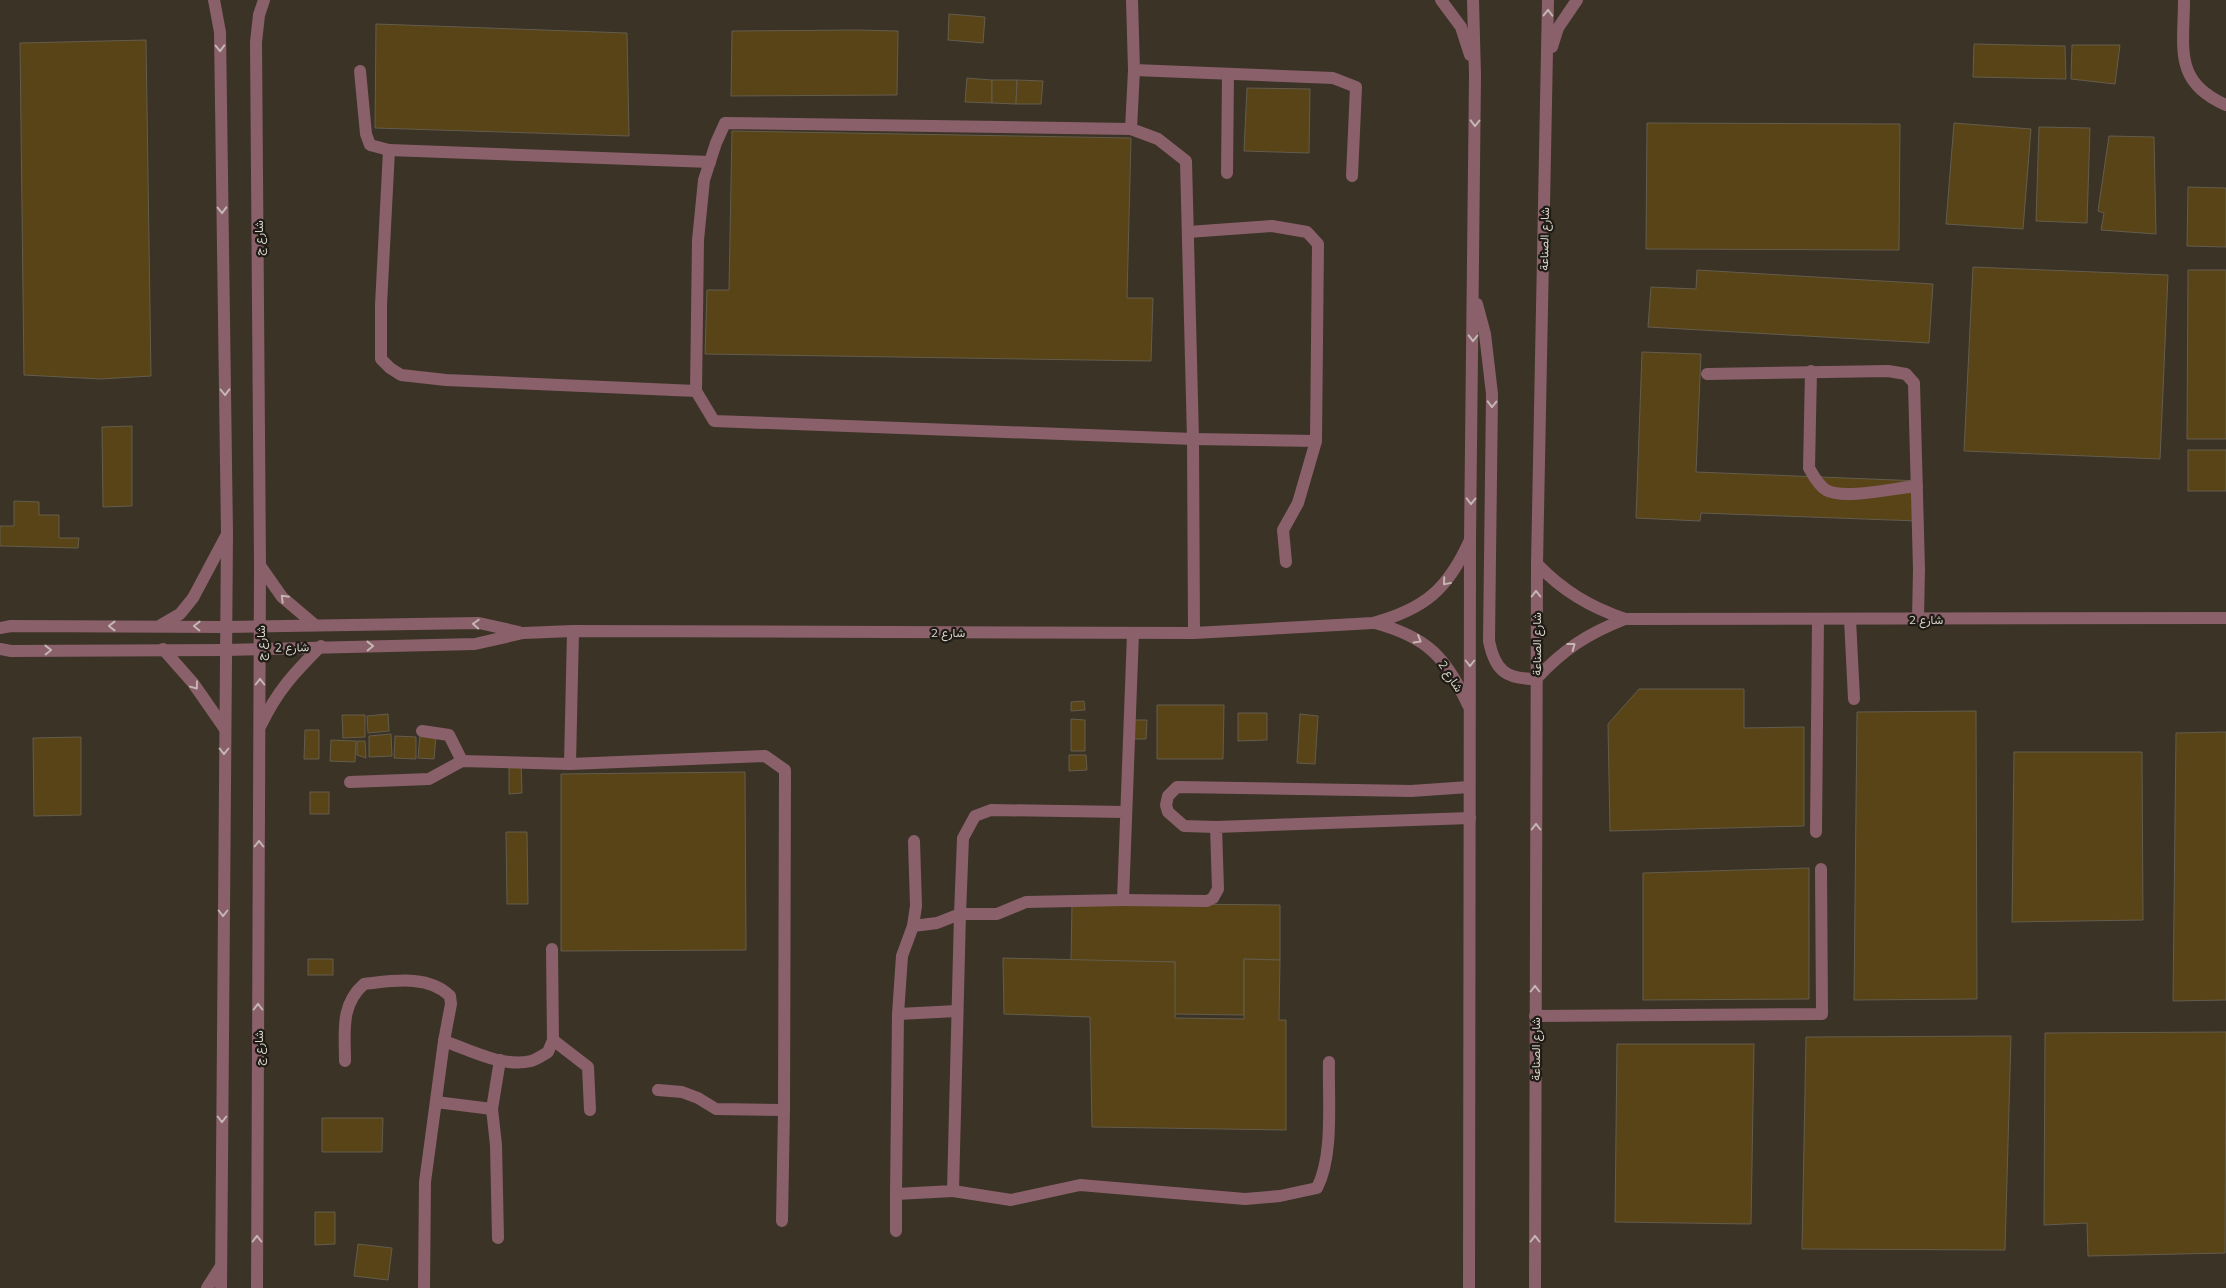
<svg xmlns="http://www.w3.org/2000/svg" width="2226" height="1288" viewBox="0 0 2226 1288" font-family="Mulish,Vazirmatn,sans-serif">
<rect width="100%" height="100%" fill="#3b3325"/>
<!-- building -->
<g fill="#584417" stroke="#645c4d">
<polygon points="949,14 985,17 983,43 948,40"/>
<polygon points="376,24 627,33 629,136 375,128"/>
<polygon points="858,30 898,31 897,95 731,96 732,31"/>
<polygon points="146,40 151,376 101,379 24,375 20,43"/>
<polygon points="1974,44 2065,46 2066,79 1973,77"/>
<polygon points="2072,45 2120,45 2115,84 2071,79"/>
<polygon points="967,78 992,80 992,103 965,102"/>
<polygon points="992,80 1017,80 1016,104 992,103"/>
<polygon points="1017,80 1043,81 1041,104 1016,104"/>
<polygon points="1247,88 1310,89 1309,153 1244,151"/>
<polygon points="1647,123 1900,124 1899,250 1646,249"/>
<polygon points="1954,123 2031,129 2023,229 1946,224"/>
<polygon points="2039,127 2090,128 2087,223 2036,221"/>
<polygon points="732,131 1131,138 1127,298 1153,298 1151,361 705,354 707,290 729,290"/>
<polygon points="2109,136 2154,137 2156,234 2101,230 2104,213 2098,211"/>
<polygon points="2188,187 2226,188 2226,247 2187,246"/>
<polygon points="1973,267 2168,275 2160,459 1964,451"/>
<polygon points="1697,270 1933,284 1929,343 1648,327 1651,287 1696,289"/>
<polygon points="2188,270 2226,270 2226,439 2187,439"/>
<polygon points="1642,352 1701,354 1696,472 1920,481 1918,521 1701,513 1700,521 1636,518"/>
<polygon points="132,426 132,506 103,507 102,427"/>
<rect x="2188" y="450" width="38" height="41"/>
<polygon points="14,501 39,502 39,515 59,515 59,538 79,538 78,548 0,546 0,526 14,526"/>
<polygon points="1639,689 1744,689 1744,728 1804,727 1804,826 1610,831 1608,724"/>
<polygon points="1084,701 1085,710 1071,711 1071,702"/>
<polygon points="1157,705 1224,705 1223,759 1157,759"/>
<polygon points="1976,711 1977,999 1854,1000 1857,712"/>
<polygon points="1238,713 1267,713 1267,740 1238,741"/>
<polygon points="388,714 389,731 368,733 367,716"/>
<polygon points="1300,714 1318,716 1315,764 1297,763"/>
<polygon points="342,715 365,715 365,737 343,738"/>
<polygon points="1071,719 1085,720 1085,751 1071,751"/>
<polygon points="1130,720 1147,720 1146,739 1130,739"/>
<polygon points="305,730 319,730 319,759 304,759"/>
<polygon points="2226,732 2226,1000 2173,1001 2176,733"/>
<polygon points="391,734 392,756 369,757 369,736"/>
<polygon points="420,735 436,736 434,759 418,758"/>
<polygon points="395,736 416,737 416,759 394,758"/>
<polygon points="81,737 81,815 34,816 33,738"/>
<polygon points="331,740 356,741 355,762 330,761"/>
<polygon points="357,741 365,741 366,758 357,755"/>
<polygon points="2014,752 2142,752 2143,920 2012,922"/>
<polygon points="1069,755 1086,755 1087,770 1069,771"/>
<polygon points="509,763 521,763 522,793 509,794"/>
<polygon points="745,772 746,950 561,951 561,774"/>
<rect x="310" y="792" width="19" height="22"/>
<polygon points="506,832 527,832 528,904 507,904"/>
<polygon points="1809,868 1809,999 1643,1000 1643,873"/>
<polygon points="1072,903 1280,905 1280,960 1244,959 1244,1015 1174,1014 1175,962 1071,961"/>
<polygon points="1003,958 1175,962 1175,1018 1244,1019 1244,959 1280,960 1279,1020 1286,1020 1286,1130 1092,1127 1090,1017 1004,1014"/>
<rect x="308" y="959" width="25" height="16"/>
<polygon points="2226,1032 2225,1253 2088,1256 2087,1223 2044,1225 2045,1033"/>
<polygon points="2011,1036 2005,1250 1802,1249 1806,1037"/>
<polygon points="1617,1044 1754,1044 1751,1224 1615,1222"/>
<polygon points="322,1118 383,1118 382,1152 322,1152"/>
<polygon points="315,1212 335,1212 335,1244 315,1245"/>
<polygon points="358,1244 392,1248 388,1280 354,1276"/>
</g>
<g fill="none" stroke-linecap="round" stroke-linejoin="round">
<!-- minor -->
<g stroke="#8a606b" stroke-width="12">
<polyline points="214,0 220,32 227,534 221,1288"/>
<polyline points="1132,0 1134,70 1131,129 1158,139 1186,161 1193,439 1194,633"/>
<polyline points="1441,0 1461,27 1470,55"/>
<path d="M2184,0c0,48 -11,82 42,105"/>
<polyline points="1552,47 1558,28 1577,0"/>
<polyline points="1134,70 1333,78 1356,87 1352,176"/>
<polyline points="360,71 366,134 370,145 389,150"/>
<polyline points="1131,129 725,123 716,143 704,180 698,240 696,391 714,421 1193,439 1316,441 1318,244 1307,232 1272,226 1188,232"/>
<polyline points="1227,173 1228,74"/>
<path d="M1477,304l8,30 7,60 -3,247c6,30 17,38 47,38 28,-30 51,-45 89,-60"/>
<path d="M1811,371l-2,97c4,7 9,17 17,22 18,10 69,-2 91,-4"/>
<polyline points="1707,374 1888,371 1906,374 1914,383 1919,569 1918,619"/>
<polyline points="696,391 446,380 401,375 390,368 381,359 381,305 389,150 710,162"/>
<polyline points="1286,562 1283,530 1298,503 1316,441"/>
<path d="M1537,564c26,27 53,43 88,55l601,-1"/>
<polyline points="261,567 282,597 315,625"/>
<polyline points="1850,619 1854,699"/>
<path d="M1375,623c52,14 71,34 93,82"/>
<polyline points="161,625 180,614 193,598 226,536"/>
<polyline points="0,628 11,626 225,627 479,623 519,632"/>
<polyline points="573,631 570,764 765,756 785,770 784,1110 716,1109 698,1098 682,1092 658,1090"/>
<path d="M0,649l11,2 214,-1 250,-6 48,-11 50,-2 621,2 179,-10c52,-14 75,-34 97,-83"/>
<polyline points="163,649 193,683 225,729"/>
<path d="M261,725c16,-34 34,-53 60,-79"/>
<polyline points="422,731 449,735 462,761"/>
<polyline points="350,782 429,779 462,761 570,764"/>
<polyline points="1126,812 991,810 975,816 963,838 960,914 997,914 1026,902 1123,900 1133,633"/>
<polyline points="1216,827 1184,826 1168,812 1166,805 1168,796 1177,787 1411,791 1469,787"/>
<polyline points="1816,832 1818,619"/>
<polyline points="1123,900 1207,901 1213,898 1218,889 1216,827 1470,818"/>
<polyline points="898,1014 957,1011"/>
<polyline points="1535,1016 1822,1014 1821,869"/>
<polyline points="553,1040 588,1067 590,1110"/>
<path d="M444,1041c26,9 59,27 87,20 6,-2 12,-6 17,-9l5,-12 -1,-91"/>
<path d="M345,1061c0,-29 -5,-56 19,-77 28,-3 64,-10 86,12l1,8 -7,37 -19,141 -1,106"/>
<polyline points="436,1102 492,1109"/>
<path d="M953,1191l58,9 69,-15 165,14 35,-3 37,-8c17,-33 11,-88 12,-126"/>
<polyline points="896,1194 898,1014 902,956 913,926 916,906 914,841"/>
<polyline points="782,1221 784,1110"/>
<polyline points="896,1231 896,1194 953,1191 960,914 937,923 913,926"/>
<polyline points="498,1238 496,1145 492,1109 500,1060"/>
<polyline points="207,1288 221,1266"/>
<polyline points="257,1288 260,566 256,42 259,15 264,0"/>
<polyline points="1469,1288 1470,540 1475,75 1473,0"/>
<polyline points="1535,1288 1537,564 1548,0"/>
</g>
</g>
<!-- one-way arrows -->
<defs><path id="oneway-chevron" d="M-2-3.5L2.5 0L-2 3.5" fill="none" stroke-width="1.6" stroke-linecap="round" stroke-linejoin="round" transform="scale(1.25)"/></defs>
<g stroke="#c4b6b2">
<use href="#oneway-chevron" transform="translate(1548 13) rotate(-89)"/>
<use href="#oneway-chevron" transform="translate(220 48) rotate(89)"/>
<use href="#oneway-chevron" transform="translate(1475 123) rotate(91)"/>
<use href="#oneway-chevron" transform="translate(222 210) rotate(89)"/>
<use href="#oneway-chevron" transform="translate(1473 338) rotate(91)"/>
<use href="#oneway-chevron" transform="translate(225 392) rotate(89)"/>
<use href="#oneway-chevron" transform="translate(1492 404) rotate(91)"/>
<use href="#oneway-chevron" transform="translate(1471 501) rotate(91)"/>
<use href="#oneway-chevron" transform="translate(1446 582) rotate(130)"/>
<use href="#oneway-chevron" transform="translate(1536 594) rotate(-90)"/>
<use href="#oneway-chevron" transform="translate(284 598) rotate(-135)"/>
<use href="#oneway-chevron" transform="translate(476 624) rotate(-177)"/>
<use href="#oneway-chevron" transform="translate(112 626) rotate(180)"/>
<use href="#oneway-chevron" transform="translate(197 626) rotate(-179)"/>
<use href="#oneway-chevron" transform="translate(1418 640) rotate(30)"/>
<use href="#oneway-chevron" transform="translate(370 646) rotate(-1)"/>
<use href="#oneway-chevron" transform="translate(1572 646) rotate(-37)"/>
<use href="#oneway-chevron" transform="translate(48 650) rotate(-1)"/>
<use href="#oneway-chevron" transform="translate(1470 663) rotate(90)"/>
<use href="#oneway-chevron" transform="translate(260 682) rotate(-90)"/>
<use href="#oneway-chevron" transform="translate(195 686) rotate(53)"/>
<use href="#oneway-chevron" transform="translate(224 751) rotate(90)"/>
<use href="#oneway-chevron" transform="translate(1536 827) rotate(-90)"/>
<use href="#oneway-chevron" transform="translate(259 844) rotate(-90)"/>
<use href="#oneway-chevron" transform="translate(223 913) rotate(90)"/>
<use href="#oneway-chevron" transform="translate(1535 989) rotate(-90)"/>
<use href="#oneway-chevron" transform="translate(258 1007) rotate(-90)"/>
<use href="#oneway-chevron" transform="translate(222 1119) rotate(90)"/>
<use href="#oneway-chevron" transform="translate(257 1239) rotate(-90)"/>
<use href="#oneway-chevron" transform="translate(1535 1239) rotate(-90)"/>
</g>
<g text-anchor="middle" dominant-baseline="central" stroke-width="4.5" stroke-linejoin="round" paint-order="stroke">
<!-- street labels -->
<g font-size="12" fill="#d7d3ca" stroke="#1f1b15">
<text transform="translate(258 238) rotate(-90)">شارع ج</text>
<text transform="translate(1544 239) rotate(-89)">شارع الصناعة</text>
<text x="1926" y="619">شارع 2</text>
<text x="948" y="632">شارع 2</text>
<text transform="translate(260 643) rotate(-90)">شارع ج</text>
<text transform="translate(1536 644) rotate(-90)">شارع الصناعة</text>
<text transform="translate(292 647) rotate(-1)">شارع 2</text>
<text transform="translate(1451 676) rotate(57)">شارع 2</text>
<text transform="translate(258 1048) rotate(-90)">شارع ج</text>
<text transform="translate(1535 1049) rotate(-90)">شارع الصناعة</text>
</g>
</g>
</svg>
